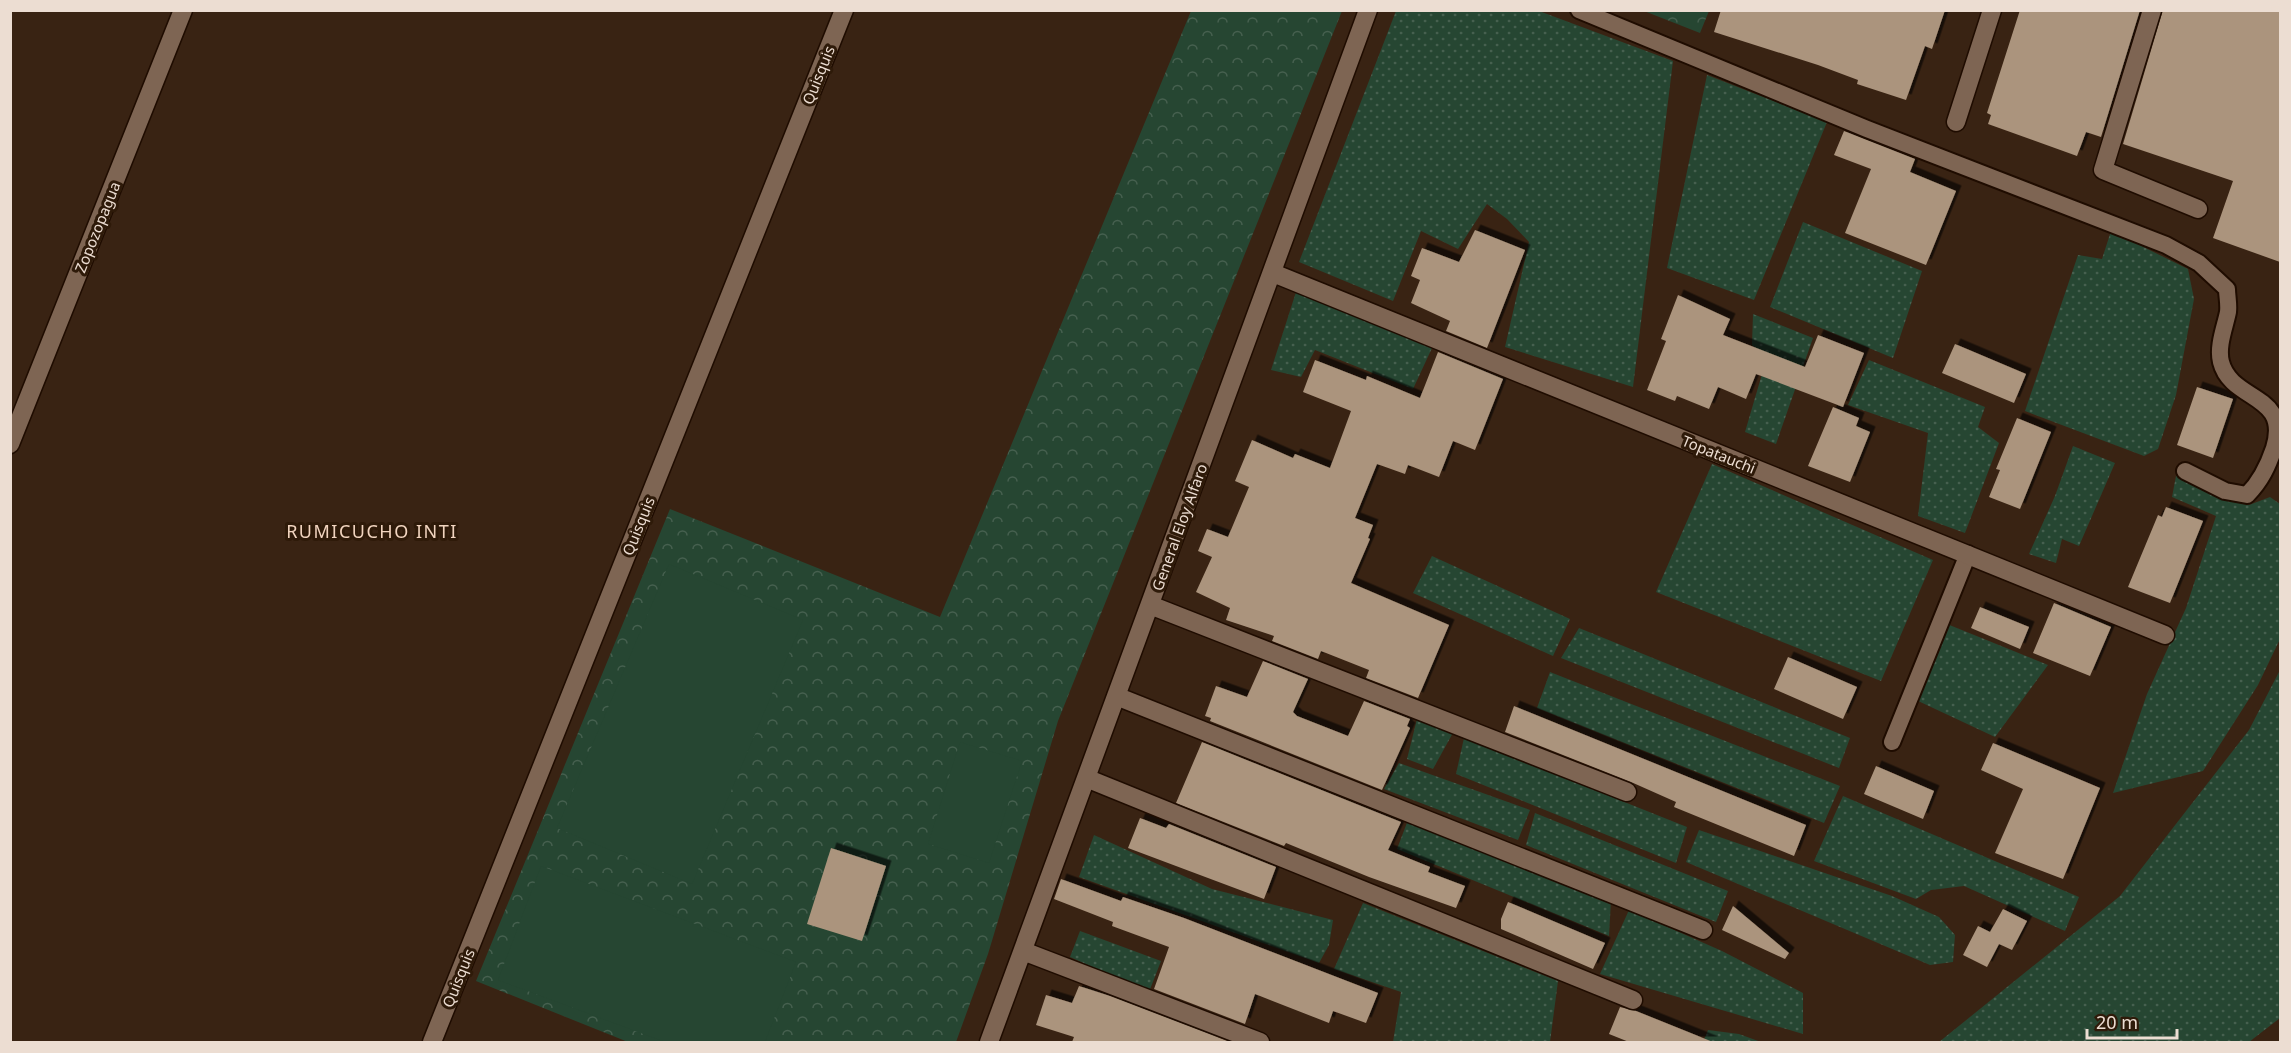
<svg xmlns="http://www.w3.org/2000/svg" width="2291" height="1053" font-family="'Noto Sans',sans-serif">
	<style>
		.grass { fill: url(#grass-dots) }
		.park { fill: url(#park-crowns) }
		.pitch { fill: #264632 }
		.building { fill: #ab947d; filter: url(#shadow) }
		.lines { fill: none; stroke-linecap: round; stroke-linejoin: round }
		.lane-casing { stroke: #1f0c00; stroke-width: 20 }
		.street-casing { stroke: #1f0c00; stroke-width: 21 }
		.lane { stroke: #7e6553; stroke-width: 16 }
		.street { stroke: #7e6553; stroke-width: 18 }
		.labels { text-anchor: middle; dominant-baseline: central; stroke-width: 6; stroke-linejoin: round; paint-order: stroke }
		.street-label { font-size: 15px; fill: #ecddd2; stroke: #2e1a09 }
		.quarter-label { font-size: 18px; letter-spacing: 1.5px; fill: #f1d4bf; stroke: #2e1a09 }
	</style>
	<defs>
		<pattern id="grass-dots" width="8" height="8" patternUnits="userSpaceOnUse" patternTransform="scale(1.5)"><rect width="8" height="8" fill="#264632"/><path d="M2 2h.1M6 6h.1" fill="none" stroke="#46604f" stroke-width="1.8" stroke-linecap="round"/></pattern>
		<pattern id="park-crowns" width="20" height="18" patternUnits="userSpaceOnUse" patternTransform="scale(1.5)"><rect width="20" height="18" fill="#264632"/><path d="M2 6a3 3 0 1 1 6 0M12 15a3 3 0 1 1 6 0" fill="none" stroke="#46604f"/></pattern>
		<filter id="shadow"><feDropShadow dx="5.5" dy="-5.5" stdDeviation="0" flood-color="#0009"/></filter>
	</defs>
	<rect width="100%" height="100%" fill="#392313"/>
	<path class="grass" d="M1396,11H1539L1673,61L1633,387L1505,347L1529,242L1507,219L1487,204L1458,249L1421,231L1393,301L1299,262Z
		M1707,75L1827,122L1754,300L1667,268Z
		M1803,222L1922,271L1893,358L1770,307Z
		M2111,231L2188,269L2194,299L2176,395L2158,449L2144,456L2025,411L2078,255L2102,259Z
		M1296,292L1432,348L1413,389L1315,350L1301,377L1271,370Z
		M1753,314L1813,338L1776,444L1745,432L1767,357L1752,345Z
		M1869,360L1985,407L1978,427L1999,443L1965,533L1918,516L1928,433L1848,405Z
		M2073,446L2115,463L2079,546L2062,539L2056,563L2029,554L2055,496Z
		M1712,464L1933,560L1881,681L1656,592Z
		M2176,476L2249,505L2270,497L2280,504V639L2258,685L2203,771L2113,793L2147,694L2186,608L2216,516L2172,497Z
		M1432,556L1570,619L1553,656L1413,593Z
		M1947,624L2048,665L1995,737L1916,700Z
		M1579,628L1850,738L1839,768L1561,658Z
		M2280,670V1018L2249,1042H1939L2120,896L2249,730Z
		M1550,672L1840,786L1824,823L1537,708Z
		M1417,719L1454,731L1433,769L1407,759Z
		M1464,738L1687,827L1676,863L1456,774Z
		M1399,763L1530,810L1518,840L1384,789Z
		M1843,796L2079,897L2065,931L1964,886L1931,890L1916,899L1814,861Z
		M1535,813L1728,891L1716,922L1526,845Z
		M1408,820L1611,900L1609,936L1397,849Z
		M1699,830L1892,896L1939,917L1955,935L1953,962L1930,965L1686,862Z
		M1094,835L1212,889L1333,920L1329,945L1319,963L1079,877Z
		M1363,903L1558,981L1550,1042H1393L1401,992L1334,969Z
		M1629,910L1722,951L1803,993V1034L1600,974Z
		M1080,931L1161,961L1149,992L1070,957Z
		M1708,1030L1739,1034L1761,1042H1703Z"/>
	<path class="park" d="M1191,11H1342L1058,721L988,954L956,1042H628L476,981L670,509L940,617Z
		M1644,11H1709L1700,33Z"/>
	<path class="pitch" d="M669,564L803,620L692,884L557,828Z
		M960,742L1022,761L989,863L928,844Z
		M541,866L796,962L765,1042H665L498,980Z"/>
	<path class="building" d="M1721,10H1945L1932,49L1925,46L1906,100L1857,84L1858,80L1818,65L1714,32Z
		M2020,10H2140L2101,137L2086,132L2077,156L1988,124L1991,115L1987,113Z
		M2163,10H2280V262L2213,238L2233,181L2123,144Z
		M1844,131L1915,159L1910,172L1956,191L1926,265L1845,233L1871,169L1834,155Z
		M1475,230L1525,250L1487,348L1446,331L1450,321L1411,303L1420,280L1411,276L1422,248L1459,262Z
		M1678,295L1730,319L1723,335L1805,367L1818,335L1864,353L1843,407L1756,374L1746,399L1718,387L1709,409L1677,396L1675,401L1647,390L1666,341L1661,339Z
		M1955,344L2026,374L2014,403L1942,373Z
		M1438,352L1503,379L1475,450L1453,441L1439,477L1408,465L1405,474L1377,464L1355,518L1373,525L1368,538L1370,539L1351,583L1449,625L1418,698L1366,678L1369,670L1321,651L1318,659L1272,641L1274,636L1226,620L1230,608L1196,592L1212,557L1198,551L1207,529L1228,537L1249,487L1235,481L1252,440L1293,458L1295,454L1330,468L1351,411L1303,392L1315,360L1366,380L1367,376L1420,398Z
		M2197,387L2233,399L2213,458L2177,445Z
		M1833,407L1859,418L1856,426L1870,432L1850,482L1808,466Z
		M2017,418L2051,432L2020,509L1989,497L2000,470L1996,469Z
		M2166,507L2203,521L2170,603L2128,587L2158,515L2162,517Z
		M2054,603L2111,627L2090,676L2033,653Z
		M1980,607L2029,627L2020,649L1971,628Z
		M1788,657L1857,687L1843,719L1774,689Z
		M1263,661L1308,679L1293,712L1297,716L1348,736L1364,701L1410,719L1407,726L1410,728L1382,790L1210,721L1211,718L1205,716L1216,686L1247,697Z
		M1514,706L1806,825L1794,856L1674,807L1676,802L1631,782L1505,732Z
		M1202,742L1401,822L1388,850L1430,867L1428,872L1465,886L1456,908L1369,877L1286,843L1284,846L1176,803Z
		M1993,743L2100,788L2063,879L1995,853L2023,789L1981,770Z
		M1876,766L1934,791L1923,819L1864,794Z
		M1140,818L1166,828L1169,824L1276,867L1264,899L1128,848Z
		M831,848L886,866L862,941L807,924Z
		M1061,879L1121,901L1123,897L1184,918L1378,993L1366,1023L1333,1011L1329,1023L1255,994L1245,1024L1154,989L1169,947L1112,926L1113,922L1054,899Z
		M1508,902L1605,943L1593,969L1501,929V919Z
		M1733,906L1789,953L1785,959L1722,930Z
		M2003,909L2027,921L2012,950L1999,944L1987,967L1963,955L1978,926L1990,932Z
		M1079,986L1110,996L1230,1042H1072L1074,1037L1036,1025L1046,995L1072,1003Z
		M1620,1007L1636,1011L1713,1042H1629L1609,1034Z"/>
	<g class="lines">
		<g class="lane-casing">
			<path id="lane" d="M1579,10L1867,129L2166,245L2199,263L2227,289C2227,296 2229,304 2228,312C2225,327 2217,346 2221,362C2231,402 2291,393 2274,448C2268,466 2261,481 2247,495L2225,491L2185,471
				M1892,742L1968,554"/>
		</g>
		<g class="street-casing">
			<path id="street" d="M2152,10L2103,170L2198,209
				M1956,122L1992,10
				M1273,273L2165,635
				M10,444L183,10
				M1150,605L1627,792
				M1116,696L1703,930
				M1086,778L1633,1000
				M1023,951L1260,1042
				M432,1042L844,10
				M989,1042L1368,10"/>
		</g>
		<use href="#lane" class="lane"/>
		<use href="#street" class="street"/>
	</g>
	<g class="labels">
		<g class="street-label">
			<text transform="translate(818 75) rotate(-68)">Quisquis</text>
			<text transform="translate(97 227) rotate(-68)">Zopozopagua</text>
			<text transform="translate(1719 454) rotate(22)">Topatauchi</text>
			<text transform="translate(638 526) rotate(-68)">Quisquis</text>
			<text transform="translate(1179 527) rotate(-70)">General Eloy Alfaro</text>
			<text transform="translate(458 978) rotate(-68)">Quisquis</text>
		</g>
		<g class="quarter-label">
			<text x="372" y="531">RUMICUCHO INTI</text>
		</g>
	</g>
	<rect width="2291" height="1053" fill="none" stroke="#ecddd2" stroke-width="24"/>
	<path d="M2087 1029v9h90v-9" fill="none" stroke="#ecddd2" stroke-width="3"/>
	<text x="2096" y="1029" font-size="18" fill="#ecddd2" stroke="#2e1a09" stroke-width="4.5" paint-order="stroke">20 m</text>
</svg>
